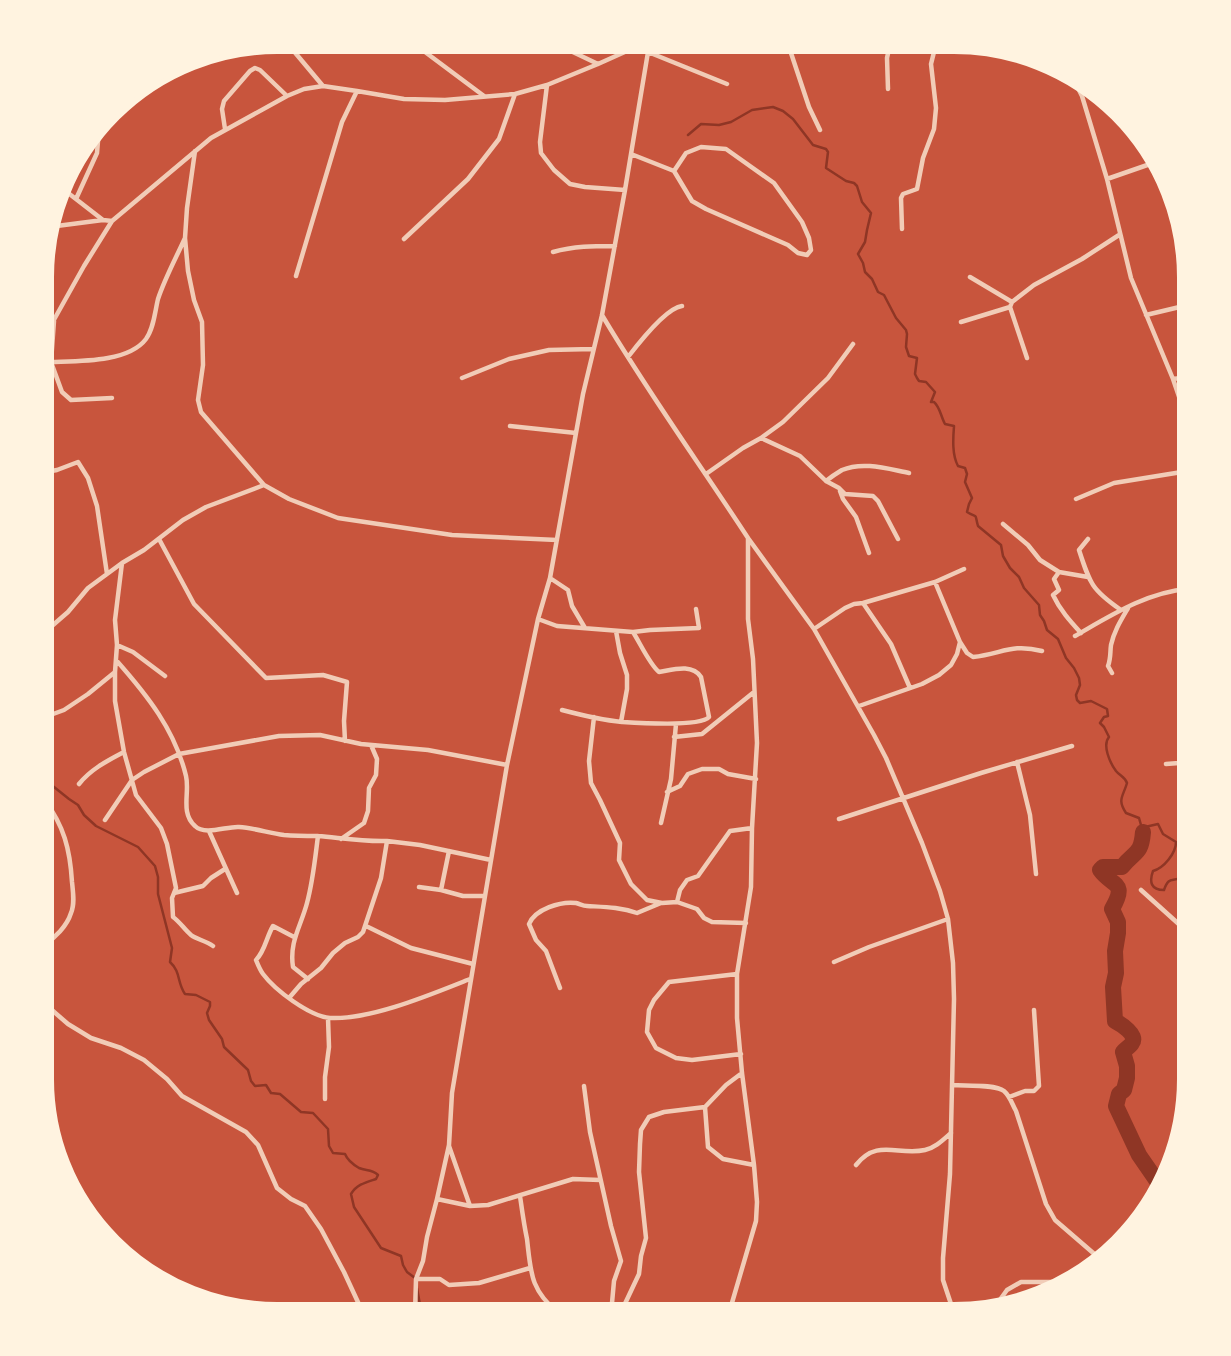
<svg xmlns="http://www.w3.org/2000/svg" width="1231" height="1356" font-family="'Exo 2',sans-serif">
	<style>
		.lines { fill: none; stroke-linecap: round; stroke-linejoin: round }
		.stream { stroke: #8f3625; stroke-width: 2.5 }
		.river { stroke: #8f3625; stroke-width: 16 }
		.minor { stroke: #f1ccb7; stroke-width: 4.5 }
		.rim { fill: none; stroke: #fff3e0; stroke-width: 6 }
	</style>
	<rect width="100%" height="100%" fill="#c8553d"/>
	<g class="lines">
		<path class="stream" d="M688,135L701,124L719,125L731,122L752,110L773,107L783,111L793,119L813,145L826,149L828,152L826,168L846,181L854,183L857,186L862,202L871,213L867,230L865,242L858,254L863,263L865,272L872,279L878,292L884,295L896,318L906,330L907,334L906,347L909,356L917,358L915,374L917,378L919,381L926,382L935,392L931,402H934C940,407 941,417 945,424L954,426C953,439 952,455 958,466L965,468L967,474L965,482L972,498L969,504L967,512C979,519 974,512 978,526L1001,545L1003,556L1010,568L1019,577L1024,588L1039,605L1040,615L1044,621L1047,630L1058,639L1066,658L1074,668L1079,678L1080,685L1076,695L1077,700L1080,703L1091,701L1107,709L1108,716L1104,717L1100,723L1104,727L1109,737C1102,745 1110,763 1116,771C1120,776 1125,777 1127,783C1123,797 1117,799 1126,813L1139,818L1143,832
			M44,779L69,799L78,805L84,815L96,826L138,847L155,866L158,877V894L172,948L170,962C181,972 177,983 185,994L196,995L210,1002V1006L207,1013L209,1020L222,1039L224,1047L248,1070L251,1081L255,1086L266,1085L271,1093L280,1094L301,1112L313,1113L328,1129L329,1146L333,1153L345,1154C347,1159 354,1165 359,1168C366,1171 372,1169 378,1175L376,1179C367,1182 357,1184 351,1194L354,1207L381,1248L401,1256L403,1265L407,1272L415,1278
			M1143,832L1145,827L1158,824L1163,834L1176,842C1176,853 1164,868 1153,871C1149,882 1151,890 1164,890C1169,875 1173,883 1181,877C1184,876 1186,873 1188,871
			M417,1288L420,1305L425,1313"/>
		<path class="river" d="M1143,832C1141,856 1135,850 1122,867H1103L1100,870C1112,887 1128,881 1112,909L1118,922V933L1115,951L1116,973L1113,987L1115,1021C1121,1024 1138,1035 1132,1043C1131,1046 1125,1049 1123,1052L1127,1066V1078L1124,1090L1119,1094L1116,1106L1139,1155L1159,1184V1189"/>
		<path class="minor" d="M287,43L323,86
			M413,43L484,96
			M554,43L598,64
			M788,44L809,107L820,130
			M842,49L843,44
			M648,52L727,84
			M1073,78L1082,96L1107,179L1131,278L1173,379L1188,423
			M547,85L540,142L541,153L554,170L570,184L585,187L625,190
			M888,89L887,58L890,44
			M225,129L222,109L224,101L250,71L255,68L260,70L287,96
			M195,151L187,208L185,238L188,271L194,300L202,322L203,365L198,400L201,412L264,485L289,499L338,518L452,535L557,540
			M631,154L674,171L692,201L706,209L788,245L798,253L807,255L811,250L809,238L802,222L774,183L726,149L701,147L686,153L674,171
			M1107,179L1156,162
			M63,189L103,220
			M76,199L97,153L99,129
			M49,227L103,220L112,221
			M902,229L901,198L903,194L917,189L923,158L934,129L936,108L931,64L936,44
			M404,239L468,179L499,139L515,94
			M553,252C574,246 593,246 615,246
			M296,276L342,122L357,91
			M970,277L1012,302L1010,307L1027,358
			M1012,302L1034,285L1082,259L1119,235
			M602,315C647,391 699,463 748,538
			M1146,315L1188,305
			M54,321L51,362L62,392L71,400L112,398
			M961,322L1010,307
			M46,334L84,266L112,221L211,138L287,96L304,89L323,86L357,91L404,99L445,100L515,94L547,85L598,64L627,51L636,44
			M628,357C638,344 666,308 682,306
			M51,362C77,361 128,363 146,339C154,328 155,311 158,299C165,278 176,258 185,238
			M462,378L509,359L549,350L593,349
			M1173,379L1188,377
			M510,426L576,433
			M761,438L783,422L828,378L853,344
			M46,472L57,470L78,462L88,478L97,506L107,574
			M706,474L743,448L761,438L800,456L826,481L839,488L845,494L873,496L878,501L898,539
			M826,481C831,477 837,473 842,470C863,461 888,469 909,473
			M840,491L843,499L856,517L869,553
			M1076,499L1114,483L1188,471
			M1003,524L1028,545L1040,560L1059,572L1088,577
			M159,539L194,604L266,678L323,675L347,682L344,721L345,741
			M1088,539L1079,550C1090,584 1092,590 1121,610
			M1059,572L1054,579L1059,590L1053,595C1060,610 1070,621 1081,633
			M550,578L568,590L572,606L585,628
			M863,603L891,644L910,688
			M538,619L557,626L633,632C640,643 650,665 659,672C672,670 692,663 701,677L709,717C700,727 638,723 622,722C602,720 581,715 562,710
			M814,629L845,608L854,604L863,603L935,582L964,569
			M616,631L620,653L627,675V689L621,722
			M45,632L68,612L88,588L122,563
			M633,632L650,630L699,628L696,609
			M1075,636C1110,616 1147,592 1188,589
			M960,642L967,653L973,657C1002,654 1011,643 1042,651
			M117,645L133,652L165,676
			M116,660C147,695 175,730 186,776C190,792 180,813 195,826C205,836 227,826 239,827C254,828 269,833 284,835C296,836 307,836 318,836C341,838 364,842 387,841L381,878L363,932L358,937L345,943L333,953L321,968L301,984L289,998
			M115,672V701L124,752L136,795L161,828L167,844L176,888L172,898L173,917C180,922 184,929 191,935C196,939 206,941 213,946
			M1112,673L1108,666C1111,658 1110,652 1111,645C1114,631 1121,620 1128,608
			M859,706L922,684L939,675L951,665L957,654L960,642L935,582
			M45,717L64,710L88,694L115,672L117,645L115,620L122,563L144,550L183,520L206,507L264,485
			M594,717L589,761L591,783L600,800L620,843L619,860L631,884L647,900L662,903L677,902L697,909L704,918L712,922L746,923
			M674,737L702,734L754,692
			M1017,762L1030,815L1036,874
			M1166,764L1179,763L1188,754
			M79,784C91,769 107,761 124,752
			M667,792L680,786L688,774L702,769H719L728,774L756,779
			M839,819L981,773L1072,746
			M105,820L132,780L144,772L179,754L279,736L320,735L361,744L428,750L507,765
			M661,823L671,779L676,724
			M209,831L237,893
			M341,839L364,823L368,811L369,788L376,775L377,759L371,745
			M387,841L420,845L491,860
			M419,887L441,890L463,896H485
			M441,890L449,851
			M1141,890L1182,927L1188,928
			M174,893L203,886L211,878L225,869
			M677,902L680,890L687,880L698,876L730,831L752,828
			M366,926L411,948L473,964
			M294,937L273,926C266,938 265,951 256,960C258,965 260,970 263,974C275,990 309,1016 330,1018C371,1020 432,994 470,979
			M44,945C55,938 67,926 71,913C75,904 73,892 72,882C70,849 64,826 44,799
			M834,962L869,947L948,919
			M737,974L669,982L654,1000L649,1010L647,1032L656,1048L676,1058L692,1060L741,1054
			M308,979L293,967C289,942 301,926 307,903C313,881 315,859 318,836
			M560,988L546,951L536,940L529,924C535,909 561,901 576,903C580,904 583,906 587,906C604,907 620,907 637,913L661,903
			M43,998L53,1011L68,1024L91,1038L121,1048L144,1060L167,1079L182,1096L246,1132L258,1145L277,1188L291,1199L305,1206L321,1229L344,1272L363,1313
			M953,1085C965,1086 995,1084 1004,1091C1010,1096 1012,1104 1016,1111L1046,1204L1055,1220L1099,1258
			M584,1086L590,1132L611,1226L621,1261L614,1281L612,1303L608,1312
			M1009,1097L1025,1091H1034L1039,1086L1034,1010
			M325,1099V1077L329,1047L328,1018
			M705,1107L708,1147L723,1159L754,1165
			M449,1146L470,1206
			M856,1165C877,1138 898,1156 925,1150C935,1148 943,1140 951,1133
			M520,1196C522,1210 524,1225 527,1239C531,1273 530,1289 558,1313
			M437,1199L470,1206L488,1205L573,1179L600,1180
			M416,1279H440L449,1285L479,1283L530,1268
			M994,1308L1007,1290L1021,1282H1067
			M415,1313L416,1279L423,1261L427,1237L437,1199L449,1145L452,1093L507,765L538,619L550,578L583,394L602,315L625,190L648,52L651,44
			M607,1313L622,1310L639,1274L641,1256L646,1238L639,1172L640,1144L641,1130L649,1117L664,1112L705,1107L726,1085L742,1073
			M729,1313L756,1221L757,1202L754,1165L742,1073L737,1018V974L751,887L752,828L757,743L753,659L748,619V538L814,629L874,735L886,758L922,843L940,891L948,919L953,963L954,999L950,1174L943,1258V1280L954,1313"/>
	</g>
	<path d="M0 0H1231V1356H0ZM277 51H954A226 226 0 0 1 1180 277V1079A226 226 0 0 1 954 1305H277A226 226 0 0 1 51 1079V277A226 226 0 0 1 277 51Z" fill="#fff3e0" fill-rule="evenodd"/>
	<path class="rim" d="M277 51H954A226 226 0 0 1 1180 277V1079A226 226 0 0 1 954 1305H277A226 226 0 0 1 51 1079V277A226 226 0 0 1 277 51Z"/>
</svg>
